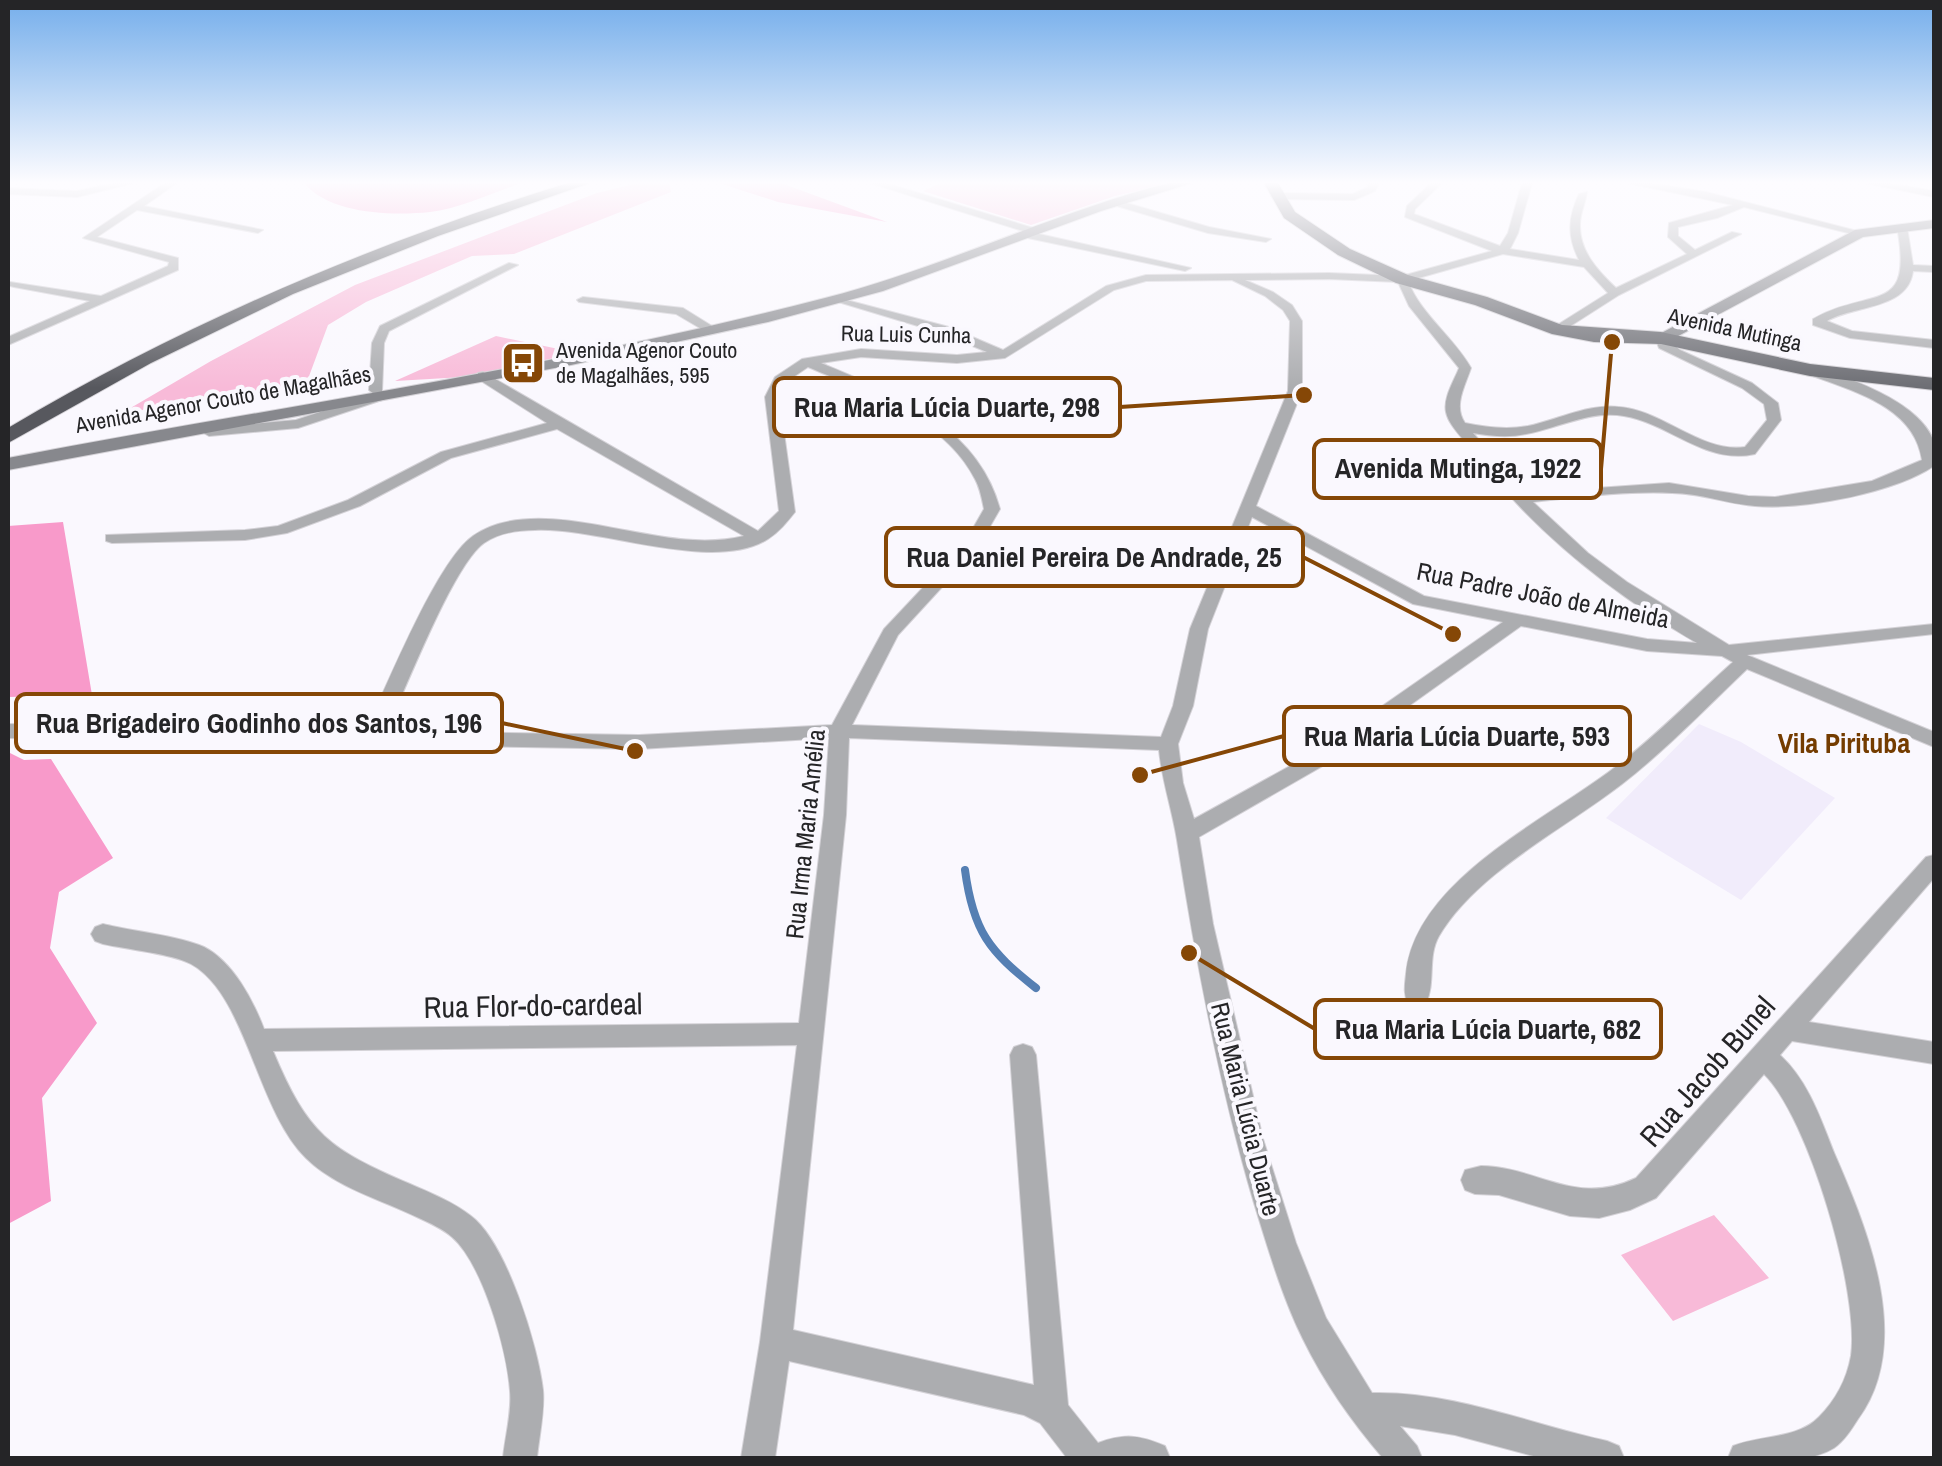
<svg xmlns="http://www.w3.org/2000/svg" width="1942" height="1466" font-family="'Archivo Narrow',sans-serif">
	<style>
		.built { fill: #f1ecfb }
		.green { fill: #f8bad8 }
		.forest { fill: #f89aca }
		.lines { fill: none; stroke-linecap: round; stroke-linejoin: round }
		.stream { stroke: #557fb3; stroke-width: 8 }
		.street-casing { stroke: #d4d2d7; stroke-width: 2 }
		.secondary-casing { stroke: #d4d2d7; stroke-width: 2 }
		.primary-casing { stroke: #d4d2d7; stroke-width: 2 }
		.highway-casing { stroke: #d4d2d7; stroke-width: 2 }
		.street { fill: #acadb0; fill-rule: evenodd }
		.secondary { fill: #87888d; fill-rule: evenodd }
		.primary { fill: #6d6e74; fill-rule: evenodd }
		.highway { fill: #57585e; fill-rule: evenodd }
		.labels { text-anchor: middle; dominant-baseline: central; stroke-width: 8; stroke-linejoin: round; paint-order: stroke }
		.far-street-label { font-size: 22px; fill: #252527; stroke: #faf8fe }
		.far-poi-label { font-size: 22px; fill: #252527; stroke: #faf8fe; text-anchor: start }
		.street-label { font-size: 25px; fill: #252527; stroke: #faf8fe }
		.neighbourhood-label { font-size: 28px; font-weight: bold; fill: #743c00; stroke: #faf8fe }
		.near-street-label { font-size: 30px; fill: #252527; stroke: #faf8fe }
		.leader { fill: none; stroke: #854706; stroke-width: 4 }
		.callout-dot { fill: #854706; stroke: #faf8fe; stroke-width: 4 }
		.callout { fill: #faf8fe; stroke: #854706; stroke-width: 4 }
		.callout-label { font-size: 28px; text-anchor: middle; font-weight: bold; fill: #252527 }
	</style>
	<rect width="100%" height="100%" fill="#faf8fe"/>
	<path class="built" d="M1699,724L1741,742L1835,798L1741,900L1606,818Z"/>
	<path class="green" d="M638,183H669L671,192L514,254L472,256L366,302L328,325L305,387L122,413L211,361L355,285L597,193Z
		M941,183H1172L1115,196L1031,225L923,191Z
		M496,336L578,353L464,377L395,381Z
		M1714,1215L1769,1278L1673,1321L1621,1255Z"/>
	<path class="forest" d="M304,183H522C493,192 460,209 430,212C391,216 330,214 304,183Z
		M719,183H781L887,222L778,202Z
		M63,522L92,695L8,697V526Z
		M8,752L24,760L51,759L113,858L59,892L50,948L97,1023L42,1098L51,1201L8,1224Z"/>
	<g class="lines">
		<path class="stream" d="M965,870C973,931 989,951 1036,988"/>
		<g class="street-casing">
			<path id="street" d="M114,183H134L77,197L8,194V188L77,191Z
				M165,183H177L144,206L263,230L258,233L137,210L97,237L178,258V270L8,345V337L90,301L14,287L10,286V282L101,296L168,266L169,262L83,238Z
				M870,183H886L1040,230L1039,234L1191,268L1185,271L1023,237L1026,232Z
				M1369,183H1379L1375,191L1354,200L1276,199L1271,196L1276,193L1353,194L1368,187Z
				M1431,183H1442L1415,209L1414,214L1500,246L1508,233L1522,183H1532L1518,233L1510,249L1579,260C1567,236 1568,218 1579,194L1587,192C1586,202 1580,213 1580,224C1579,251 1598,271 1616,288L1687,254L1668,237L1669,223L1733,205L1627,183H1651L1706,192L1865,233L1860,236L1744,207L1717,218L1678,227V236L1695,250L1732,232L1741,234L1619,295L1558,334L1552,330L1554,327L1608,293L1584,267L1503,254L1408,281C1421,315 1453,336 1471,368C1465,386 1453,406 1465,423C1486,427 1506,430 1528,426C1561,419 1592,401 1627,408C1667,415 1704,453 1745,447L1767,420L1764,404L1742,388L1659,348L1655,338L1661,334L1680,350L1752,383L1778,403L1781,420L1755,454C1705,465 1671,424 1624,416C1590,410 1559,428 1526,434C1508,438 1491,436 1473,433L1524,493L1669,483L1748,496L1775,497L1872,481L1922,460C1914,405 1851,391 1805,373L1803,370L1810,366C1847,377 1920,401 1934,442C1936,449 1934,459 1934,466C1894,493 1804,510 1755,506C1727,504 1700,493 1672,493C1625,491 1579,497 1533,502L1588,553L1627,582L1729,645L1934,624V634L1747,655L1934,732V747L1747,669C1706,708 1667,749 1622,784C1564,829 1477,872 1439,936C1427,957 1436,983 1426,1003L1417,1007L1408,1003C1403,994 1405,984 1406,974C1415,879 1551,818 1618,765C1659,733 1695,696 1733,662L1722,656L1647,651L1521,626L1333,760L1199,837L1213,924L1263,1139L1296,1243L1326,1318L1372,1393C1453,1391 1529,1424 1607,1441L1619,1446L1624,1458H1541L1455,1435L1400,1426L1417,1446L1422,1458H1383C1352,1422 1324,1382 1303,1339C1282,1297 1268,1248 1254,1203C1219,1085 1196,962 1177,840C1172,809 1162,781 1159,750L849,738L846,815L793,1330L1034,1385L1010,1055L1014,1047L1023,1044L1032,1047L1036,1055L1068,1405L1098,1443C1124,1433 1140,1435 1165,1446L1170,1458H1067L1040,1423L1024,1415L789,1361L775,1458H741L760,1342L797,1045L273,1051C308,1135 329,1149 410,1184C431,1193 453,1202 471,1216C506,1242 538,1346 543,1390C545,1411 539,1437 537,1458H503C505,1437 512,1412 510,1391C507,1350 483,1264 452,1237C443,1229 430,1223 419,1218C382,1200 335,1187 306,1158C256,1109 247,995 191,964C173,954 125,949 103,944L95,941L91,934L95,927L103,924C131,931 180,936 204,947C233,962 253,1000 264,1029L799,1023L824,815L829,738L639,749L8,738V724L366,730C387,686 437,561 473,536C509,510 567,519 608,527C653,535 699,547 744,536L557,429L451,458L360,506L287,533L245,540L112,543L106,541V535L245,530L278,526L348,500L441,452L547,423L478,379V373L483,372L758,531L779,511L765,397L775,377L802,359L861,349L957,355L987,352L941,333L835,301V297L949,327L1003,350L1106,286L1146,275L1329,273L1402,276L1492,251L1405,217L1407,206ZM1329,279L1398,282L1409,306L1459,368C1454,381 1443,398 1446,412C1448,423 1459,434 1466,443C1527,526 1609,592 1697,643L1647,639L1424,596L1256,506L1302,391V321L1292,305L1273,292L1245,280ZM1232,280L1265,296L1283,310L1290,321L1288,391L1190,629L1173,706L1161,737L852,725L898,635L977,549L1000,509C977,425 895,394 821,363L861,357L957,363L1005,358L1114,290L1146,281ZM808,367C866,392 945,419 975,479C980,488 982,499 984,509L964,544L884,629L832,725L639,735L386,731C405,691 453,565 484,543C498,533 519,530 535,530C600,527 713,574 768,539C779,532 787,522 795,512L779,397L786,382ZM1252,517L1413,604L1503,622L1319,750L1194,819L1183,783L1178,744L1193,706L1208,629Z
				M1865,183H1888L1934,191V197Z
				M1113,199L1209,227L1271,239L1266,242L1208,233L1110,204Z
				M1902,224L1907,227L1913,265L1934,266V272L1913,271C1908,310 1854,305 1827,321L1852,331L1934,340V348L1850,338L1813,325V319C1871,286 1914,317 1897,227Z
				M509,263L518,265L389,331L384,343L382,391H391V397L298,428L209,436L202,432L209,428L296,420L374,394L369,390L372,343L380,326Z
				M583,297L683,308L720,331L710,334L676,314L579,302L577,300Z
				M1934,855V878L1809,1022L1934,1042V1064L1792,1041L1780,1055C1809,1082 1821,1120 1835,1155C1868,1231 1914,1343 1858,1419C1851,1430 1844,1441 1834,1448C1805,1466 1761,1458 1728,1458L1733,1446C1760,1435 1798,1439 1819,1417C1835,1401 1847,1379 1851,1356C1860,1293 1809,1118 1764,1074L1656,1198L1630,1210L1599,1218L1570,1216L1499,1195L1475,1194L1465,1190L1461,1180L1465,1170L1481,1166C1539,1167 1575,1207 1636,1178L1926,857Z"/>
		</g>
		<g class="secondary-casing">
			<path id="secondary" d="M1169,183H1192L1101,211L883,291L768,322L571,365L8,470V458C280,406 557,368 825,298C942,268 1052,213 1169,183Z
				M1934,220V228L1863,237L1667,342L1652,338L1855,230Z"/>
		</g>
		<g class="primary-casing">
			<path id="primary" d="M1264,183H1278L1295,212L1350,249L1408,275L1487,297L1562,325L1661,332L1810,364L1934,378V390L1810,376L1661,344L1594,342L1552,334L1475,305L1396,283L1338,255L1284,218Z"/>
		</g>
		<g class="highway-casing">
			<path id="highway" d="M568,183H590L438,236L293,294L151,363L8,443V428C185,323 371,244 568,183Z"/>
		</g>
		<use href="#street" class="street"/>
		<use href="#secondary" class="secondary"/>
		<use href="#primary" class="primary"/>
		<use href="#highway" class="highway"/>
	</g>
	<linearGradient id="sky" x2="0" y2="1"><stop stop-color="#75aeeb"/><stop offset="0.47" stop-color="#fdfcff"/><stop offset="1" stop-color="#fdfcff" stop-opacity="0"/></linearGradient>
	<rect width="1942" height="388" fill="url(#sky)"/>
	<defs>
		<g id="bus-square" transform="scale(2.25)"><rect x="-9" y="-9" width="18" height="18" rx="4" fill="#854706" stroke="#faf8fe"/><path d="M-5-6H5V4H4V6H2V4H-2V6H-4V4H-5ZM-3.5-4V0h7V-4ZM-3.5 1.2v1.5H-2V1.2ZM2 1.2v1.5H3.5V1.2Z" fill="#fff"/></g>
	</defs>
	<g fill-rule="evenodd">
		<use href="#bus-square" x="523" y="363"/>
	</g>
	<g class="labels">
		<g class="far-street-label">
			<text transform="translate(1735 329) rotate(12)">Avenida Mutinga</text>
			<text transform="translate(906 334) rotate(1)">Rua Luis Cunha</text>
			<text transform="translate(223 399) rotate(-10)">Avenida Agenor Couto de Magalhães</text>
		</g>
		<g class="far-poi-label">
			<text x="556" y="350">Avenida Agenor Couto<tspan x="556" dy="25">de Magalhães, 595</tspan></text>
		</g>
		<g class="street-label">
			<text transform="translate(1543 595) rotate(11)">Rua Padre João de Almeida</text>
			<text transform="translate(805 834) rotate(-84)">Rua Irma Maria Amélia</text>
			<text transform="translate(1246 1109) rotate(76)">Rua Maria Lúcia Duarte</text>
		</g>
		<g class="neighbourhood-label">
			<text x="1844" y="743">Vila Pirituba</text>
		</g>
		<g class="near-street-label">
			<text transform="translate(533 1005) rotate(-1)">Rua Flor-do-cardeal</text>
			<text transform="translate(1707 1071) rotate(-49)">Rua Jacob Bunel</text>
		</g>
	</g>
	<path class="leader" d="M1304 395L1120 407M1612 342L1601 469M1453 634L1303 557M635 751L502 723M1140 775L1284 736M1189 953L1315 1029"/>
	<g class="callout-dot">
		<circle cx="1304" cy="395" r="10"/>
		<circle cx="1612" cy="342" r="10"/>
		<circle cx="1453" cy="634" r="10"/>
		<circle cx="635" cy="751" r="10"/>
		<circle cx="1140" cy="775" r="10"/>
		<circle cx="1189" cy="953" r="10"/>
	</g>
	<g class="callout">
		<rect x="774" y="378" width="346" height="58" rx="10"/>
		<rect x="1314" y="440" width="287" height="58" rx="10"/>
		<rect x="886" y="528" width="417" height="58" rx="10"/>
		<rect x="16" y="694" width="486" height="58" rx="10"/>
		<rect x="1284" y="707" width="346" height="58" rx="10"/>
		<rect x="1315" y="1000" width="346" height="58" rx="10"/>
	</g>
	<g class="callout-label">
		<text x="947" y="417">Rua Maria Lúcia Duarte, 298</text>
		<text x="1458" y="478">Avenida Mutinga, 1922</text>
		<text x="1094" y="567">Rua Daniel Pereira De Andrade, 25</text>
		<text x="259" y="733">Rua Brigadeiro Godinho dos Santos, 196</text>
		<text x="1457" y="746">Rua Maria Lúcia Duarte, 593</text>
		<text x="1488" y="1039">Rua Maria Lúcia Duarte, 682</text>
	</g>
	<rect width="1942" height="1466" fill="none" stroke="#252527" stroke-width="20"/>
</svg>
